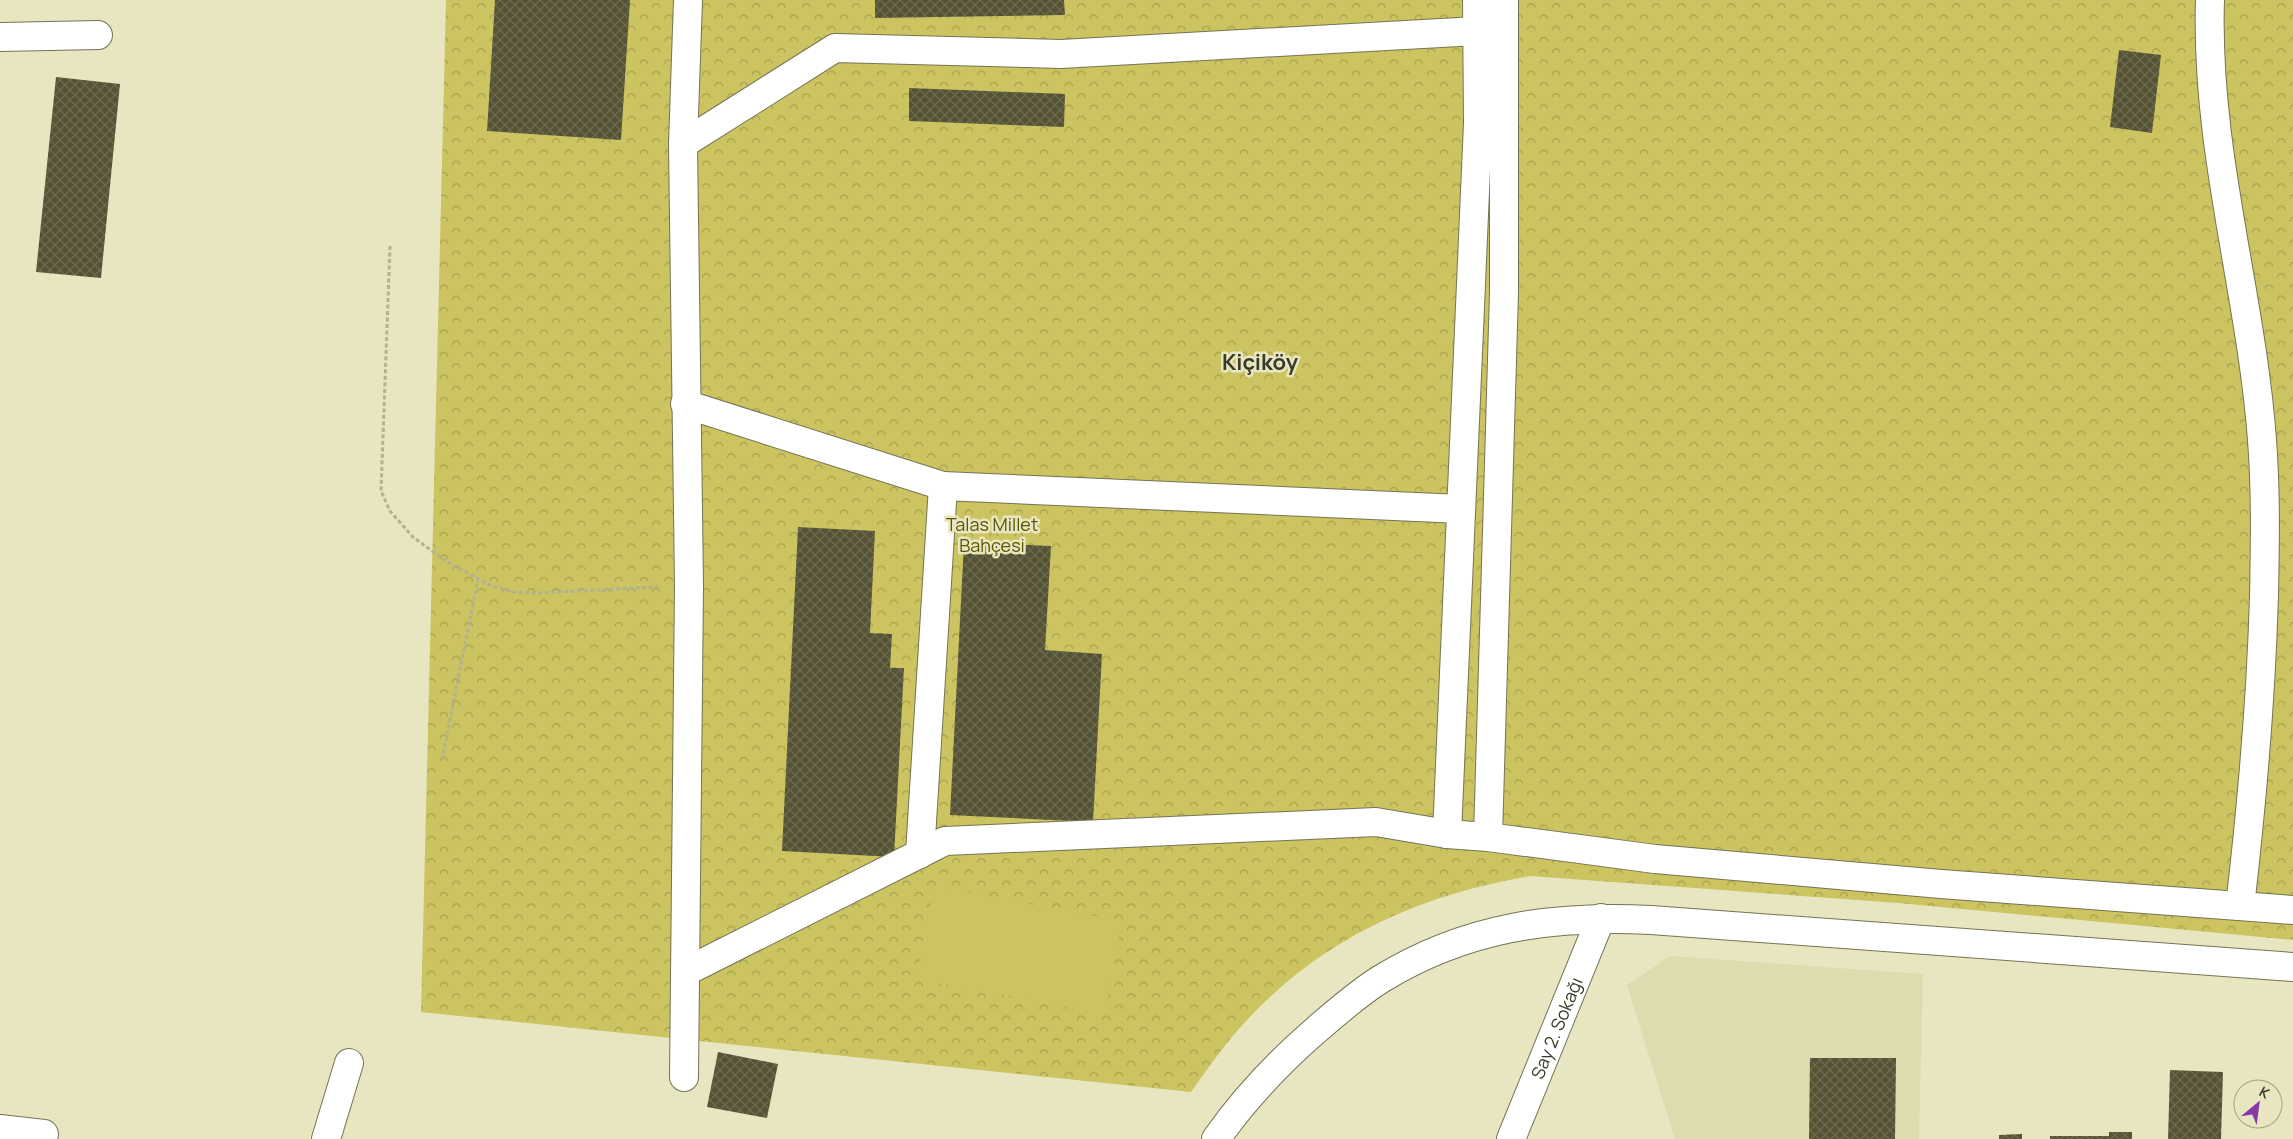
<svg xmlns="http://www.w3.org/2000/svg" width="2293" height="1139" font-family="Manrope,sans-serif">
	<style>
		.built { fill: #dedbaf }
		.forest { fill: url(#forest-crowns) }
		.garden { fill: #ccc461 }
		.building { fill: url(#building-cross-hatch) }
		.lines { fill: none; stroke-linecap: round; stroke-linejoin: round }
		.minor-casing { stroke: #767353; stroke-width: 30 }
		.path { stroke: #b2b192; stroke-width: 3; stroke-dasharray: 4 2.5; stroke-linecap: butt }
		.minor { stroke: #fff; stroke-width: 28 }
		.labels { text-anchor: middle; dominant-baseline: central; stroke-width: 5; stroke-linejoin: round; paint-order: stroke }
		.park-label { font-size: 18px; fill: #5d5704; stroke: #e8e6c1 }
		.street-label { font-size: 18px; fill: #3a3a2b; stroke: #e8e6c1 }
		.district-label { font-size: 22px; font-weight: bold; fill: #3a3a2b; stroke: #e8e6c1 }
	</style>
	<defs>
		<pattern id="forest-crowns" width="20" height="18" patternUnits="userSpaceOnUse" patternTransform="scale(1.25)"><rect width="20" height="18" fill="#ccc461"/><path d="M2 6a3 3 0 1 1 6 0M12 15a3 3 0 1 1 6 0" fill="none" stroke="#a7a050"/></pattern>
		<pattern id="building-cross-hatch" width="8" height="8" patternUnits="userSpaceOnUse" patternTransform="scale(1.25)"><rect width="8" height="8" fill="#565334"/><path d="M0 0l8 8M0 8l8-8" fill="none" stroke="#6c6a50"/></pattern>
	</defs>
	<rect width="100%" height="100%" fill="#e8e6c1"/>
	<path class="built" d="M1670,956L1923,974L1919,1139H1675L1627,985Z"/>
	<path class="forest" d="M446,0H2293V940L1898,903L1530,876C1420,895 1324,937 1247,1020C1226,1042 1209,1067 1191,1092L421,1012Z"/>
	<path class="garden" d="M934,886L1122,921L1105,1014L917,979Z"/>
	<path class="building" d="M495,0H630L621,140L487,131Z
		M875,0H1064L1065,15L875,18Z
		M2119,50L2161,55L2152,133L2110,127Z
		M56,77L120,84L101,278L36,272Z
		M909,88L1065,94L1064,127L909,121Z
		M798,527L875,531L870,633L892,634L890,668H904L894,857L782,851Z
		M964,542L1051,546L1045,650L1102,654L1093,822L950,815Z
		M718,1052L778,1064L767,1118L707,1107Z
		M1810,1058H1896L1895,1139H1809Z
		M2170,1070L2223,1072L2221,1139H2168Z
		M2109,1132H2132V1139H2050V1136H2109Z
		M2022,1134V1139H1999V1135Z"/>
	<g class="lines">
		<g class="minor-casing">
			<g id="minor">
				<path d="M2210,0C2205,150 2251,292 2262,440C2266,492 2265,544 2264,596C2261,700 2252,803 2240,906"/>
				<path d="M0,37L98,35"/>
				<path d="M683,144L835,48L1061,54L1477,31"/>
				<path d="M685,404L943,486"/>
				<path d="M1447,834L1478,123L1477,0"/>
				<path d="M1488,837L1504,292V0"/>
				<path d="M920,854L943,486L1461,509"/>
				<path d="M685,972L945,841L1376,822L1447,834L1488,837L1655,859L1941,884L2293,910"/>
				<path d="M684,1077L689,585L683,144L688,0"/>
				<path d="M0,1129L44,1134"/>
				<path d="M326,1139L349,1063"/>
				<path d="M1216,1139C1244,1099 1278,1063 1316,1030C1337,1012 1357,994 1381,979C1466,927 1553,915 1651,920L2293,967"/>
				<path id="s1" d="M1511,1139L1601,918"/>
			</g>
		</g>
		<path class="path" d="M390,246L381,491L390,511L413,537L447,562L492,586L514,592L537,593L658,587
			M442,760L478,579"/>
		<use href="#minor" class="minor"/>
	</g>
	<g class="labels">
		<g class="park-label">
			<text x="992" y="524">Talas Millet<tspan x="992" dy="21">Bahçesi</tspan></text>
		</g>
		<g class="street-label">
			<text stroke="none"><textPath href="#s1" startOffset="120">Say 2. Sokağı</textPath></text>
		</g>
		<g class="district-label">
			<text x="1260" y="362">Kiçiköy</text>
		</g>
	</g>
	<g transform="translate(2258 1104) rotate(29)"><circle r="24" fill="#e8e6c1" stroke="#a2a185"/>
	<path d="M0-4L9 19L0 12L-9 19Z" fill="#8839a8"/>
	<text y="-8" font-size="14" font-weight="bold" text-anchor="middle" fill="#3a3a2b">K</text>
	</g>
</svg>
